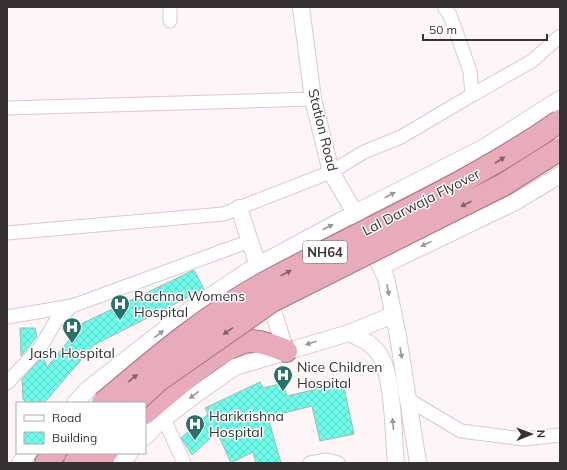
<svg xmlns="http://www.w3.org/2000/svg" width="567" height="470" font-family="Mulish,sans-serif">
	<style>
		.building { fill: url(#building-cross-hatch); stroke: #a5b7b4 }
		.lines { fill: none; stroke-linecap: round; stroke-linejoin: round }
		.minor-casing { stroke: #dbc9cc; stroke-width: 15 }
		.tertiary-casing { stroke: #dbc9cc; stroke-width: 18 }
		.trunk-casing { stroke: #a7737f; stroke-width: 24 }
		.minor { stroke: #fff; stroke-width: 13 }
		.tertiary { stroke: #fff; stroke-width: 16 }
		.trunk { stroke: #e8abba; stroke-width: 22 }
		.trunk-bridge-casing { stroke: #a7737f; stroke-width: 24; stroke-linecap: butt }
		.trunk-bridge { stroke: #e8abba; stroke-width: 22 }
		.oneway { fill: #7e6269 }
		.oneway2 { fill: #9c9899 }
		.labels { text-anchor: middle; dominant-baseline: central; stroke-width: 3; stroke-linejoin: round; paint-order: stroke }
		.shield { fill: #fff; stroke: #746f70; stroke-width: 1 }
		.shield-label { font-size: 13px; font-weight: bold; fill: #383133 }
		.street-label { font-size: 14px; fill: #383133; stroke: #fff }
		.poi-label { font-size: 14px; fill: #383133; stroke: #fff; text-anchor: start }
	</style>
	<defs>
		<pattern id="building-cross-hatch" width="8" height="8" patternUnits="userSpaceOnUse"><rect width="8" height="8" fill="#6efdea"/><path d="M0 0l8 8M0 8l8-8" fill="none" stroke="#60d9c9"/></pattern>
	</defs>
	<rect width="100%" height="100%" fill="#fdf5f6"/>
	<path class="building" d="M194,270L204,289L94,345L44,403H27L23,399L22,379L43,356L47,367L83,323Z
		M20,328H35L37,337L21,356Z
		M260,382L263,388L284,383L287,396L343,383L354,434L320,441L312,406L268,417L281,463H256L253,452L231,463L217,432L192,455L181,438L208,414L205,408Z"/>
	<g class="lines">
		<g class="minor-casing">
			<path id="minor" d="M170,7V21
				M444,7L450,15L470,71L472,95L532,61L560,36
				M7,108L313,99
				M7,233L223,214L331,172L364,152L401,137L472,95
				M7,317L72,306
				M7,383L40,348L57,319L72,306L250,241
				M409,400L461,431L524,439L560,435
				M164,419L184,463
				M310,463L327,460L338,463"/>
		</g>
		<g class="tertiary-casing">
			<path id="tertiary" d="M301,7L313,99L331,172L355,213L386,278L398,336L418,463
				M239,208L286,351
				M382,266L515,202L560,175
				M349,333C360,338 372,343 379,354C394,376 393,435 396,463
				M75,403L88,389L188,311L251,269L355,213L483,148L560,99
				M145,437L158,423L195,395L235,367L349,333L393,315
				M20,463L28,453
				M121,463L130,453"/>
		</g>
		<g class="trunk-casing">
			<path id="trunk" d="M145,413C165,396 226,341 251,341C263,342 275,346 286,351
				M46,463L55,453
				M75,463L84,453
				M97,463L106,453"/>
		</g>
		<use href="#minor" class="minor"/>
		<use href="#tertiary" class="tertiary"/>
		<use href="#trunk" class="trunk"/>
		<g class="trunk-bridge-casing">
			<path id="trunk-bridge" d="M103,403C154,360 205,316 263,284C362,230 467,186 560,121
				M134,403L159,380L272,301L503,185L560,149"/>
		</g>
		<use href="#trunk-bridge" class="trunk-bridge"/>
	</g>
	<defs><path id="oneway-solid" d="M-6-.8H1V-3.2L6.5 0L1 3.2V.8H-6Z"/></defs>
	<g class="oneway">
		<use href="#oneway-solid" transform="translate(500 160) rotate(-33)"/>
		<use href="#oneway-solid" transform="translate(466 204) rotate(153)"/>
		<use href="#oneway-solid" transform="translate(286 273) rotate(-27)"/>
		<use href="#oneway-solid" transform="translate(228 331) rotate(146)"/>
		<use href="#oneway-solid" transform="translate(133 378) rotate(-40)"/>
	</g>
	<g class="oneway2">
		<use href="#oneway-solid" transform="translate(390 195) rotate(-27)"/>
		<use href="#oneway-solid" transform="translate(328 227) rotate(-28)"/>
		<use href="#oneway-solid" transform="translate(426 244) rotate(154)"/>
		<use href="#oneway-solid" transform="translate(388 290) rotate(79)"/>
		<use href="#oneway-solid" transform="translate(159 334) rotate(-38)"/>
		<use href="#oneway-solid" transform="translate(311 343) rotate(163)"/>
		<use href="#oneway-solid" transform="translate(401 353) rotate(80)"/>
		<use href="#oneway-solid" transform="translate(194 395) rotate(143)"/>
		<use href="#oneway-solid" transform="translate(393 424) rotate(-95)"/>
	</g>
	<defs>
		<g id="hospital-pin" transform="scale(1)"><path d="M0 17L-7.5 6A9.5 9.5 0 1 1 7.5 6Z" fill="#2a7269" stroke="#fff"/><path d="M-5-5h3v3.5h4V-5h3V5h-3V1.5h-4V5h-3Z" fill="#fff"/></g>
	</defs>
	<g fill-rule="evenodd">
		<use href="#hospital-pin" x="120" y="304"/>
		<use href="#hospital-pin" x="72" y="327"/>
		<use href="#hospital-pin" x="283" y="375"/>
		<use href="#hospital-pin" x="195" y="424"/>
	</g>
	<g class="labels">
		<rect class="shield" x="303" y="241" width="44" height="22" rx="3"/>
		<g class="shield-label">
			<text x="325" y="252">NH64</text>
		</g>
		<g class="street-label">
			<text transform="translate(323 130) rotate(76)">Station Road</text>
			<text transform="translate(421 202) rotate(-27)">Lal Darwaja Flyover</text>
		</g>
		<g class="poi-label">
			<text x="134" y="296">Rachna Womens<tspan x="134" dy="16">Hospital</tspan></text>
			<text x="72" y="353" text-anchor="middle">Jash Hospital</text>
			<text x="297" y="367">Nice Children<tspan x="297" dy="16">Hospital</tspan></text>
			<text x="209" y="416">Harikrishna<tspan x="209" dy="16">Hospital</tspan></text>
		</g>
	</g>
	<rect width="567" height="470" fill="none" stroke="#383133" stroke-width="16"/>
	<rect x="16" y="402" width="130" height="52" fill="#ffffff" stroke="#afadad"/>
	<rect x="24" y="415" width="20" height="6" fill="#ffffff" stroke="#afadad"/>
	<text x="52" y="422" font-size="12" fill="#383133">Road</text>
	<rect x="24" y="432" width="20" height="12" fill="url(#building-cross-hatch)" stroke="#afadad"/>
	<text x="52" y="442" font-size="12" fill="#383133">Building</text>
	<g transform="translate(531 434) rotate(89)" stroke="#ffffff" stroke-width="3" paint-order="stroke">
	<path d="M0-3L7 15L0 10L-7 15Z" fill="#383133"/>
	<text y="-6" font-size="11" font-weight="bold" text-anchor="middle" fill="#383133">N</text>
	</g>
	<path d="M423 34v6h124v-6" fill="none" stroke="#383133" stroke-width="2"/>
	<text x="429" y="34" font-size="12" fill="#383133" stroke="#ffffff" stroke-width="3" paint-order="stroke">50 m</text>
</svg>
